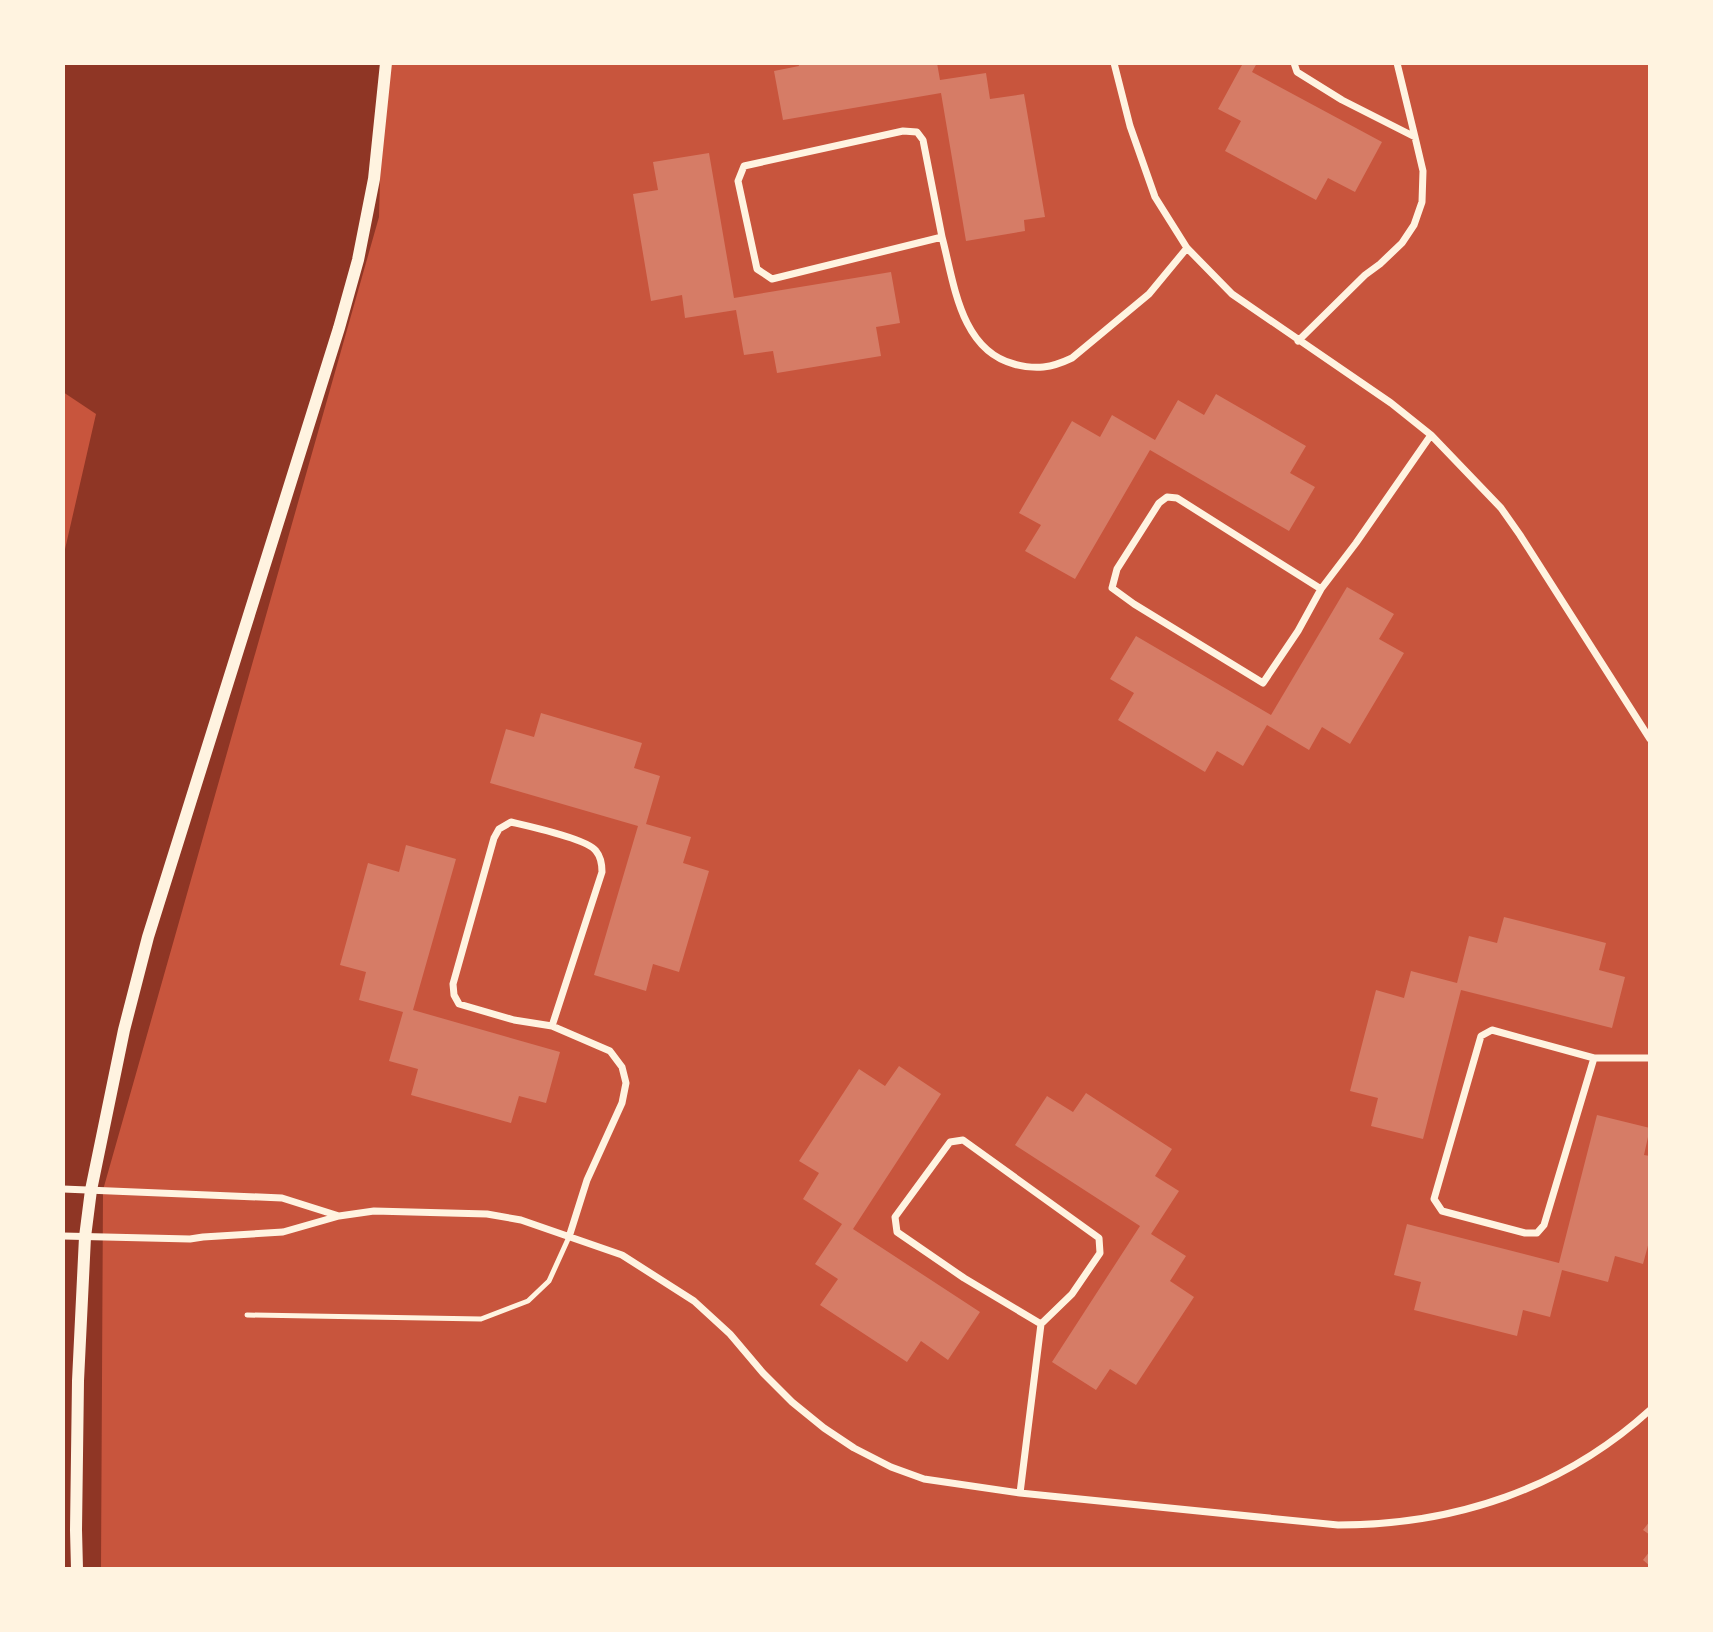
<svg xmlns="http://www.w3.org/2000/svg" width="1713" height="1632" font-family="'Roboto Condensed',sans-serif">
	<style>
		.water { fill: #8f3625 }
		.building { fill: #d67c66 }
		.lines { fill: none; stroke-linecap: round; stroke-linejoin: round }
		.service { stroke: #fff3e0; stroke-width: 5 }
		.minor { stroke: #fff3e0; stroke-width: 7 }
		.tertiary { stroke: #fff3e0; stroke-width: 12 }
	</style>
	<rect width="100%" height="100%" fill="#c8553d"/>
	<path class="water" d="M63,63H383L379,217L103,1190L101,1569H63V558L96,414L63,392Z"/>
	<path class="building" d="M798,63H937L940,80L986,73L990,99L1024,94L1045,217L1024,220L1025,231L966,241L941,93L783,120L774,71L799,66Z
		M1237,63H1257L1252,72L1382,142L1355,192L1328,178L1316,200L1225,151L1241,121L1218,109L1242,65Z
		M709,153L734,298L891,272L900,323L876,327L881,356L777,373L773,351L744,355L736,310L685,318L682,295L651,301L633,194L658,190L653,162Z
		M1216,394L1306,446L1290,473L1315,487L1289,531L1150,450L1075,579L1025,551L1041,525L1019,513L1072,421L1100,437L1112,415L1155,440L1178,400L1204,415Z
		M1347,587L1394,614L1379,639L1404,653L1350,744L1322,727L1309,750L1267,725L1243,766L1217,751L1205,772L1118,720L1134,693L1110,679L1136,636L1271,715Z
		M541,713L642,743L634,768L660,776L646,824L691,837L683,863L709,871L679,972L653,964L646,991L594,975L638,826L490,783L506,729L534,737Z
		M406,845L456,859L413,1010L560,1052L546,1103L519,1096L511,1123L411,1095L418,1069L389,1061L403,1012L359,1000L366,972L340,965L368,863L399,872Z
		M1504,917L1606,943L1599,970L1625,977L1612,1028L1461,990L1423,1139L1371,1126L1378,1098L1350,1091L1376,990L1404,998L1411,971L1457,983L1469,936L1497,943Z
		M899,1066L941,1094L853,1229L980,1312L948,1360L921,1341L907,1362L820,1305L838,1279L815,1264L842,1224L803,1199L819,1173L799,1161L859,1069L885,1086Z
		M1086,1093L1172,1149L1155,1176L1179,1191L1151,1234L1186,1256L1170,1281L1194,1297L1136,1385L1110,1369L1096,1390L1052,1362L1140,1226L1015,1145L1047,1096L1073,1112Z
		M1597,1115L1650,1128L1644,1155L1650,1156V1238L1643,1264L1615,1256L1608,1282L1562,1270L1550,1317L1523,1310L1517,1336L1414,1310L1421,1282L1394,1275L1407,1224L1559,1263Z
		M1650,1521V1535L1643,1530Z
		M1650,1551V1566L1643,1560Z"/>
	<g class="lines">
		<path class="service" d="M247,1315L481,1319L528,1301L549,1281L569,1237"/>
		<path class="minor" d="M1114,63L1130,126L1155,197L1187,248L1232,294L1391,403L1431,435L1501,508L1520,535L1650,739
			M1294,63L1297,72L1342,100L1415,137L1397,63
			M903,131L917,132L923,140L942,237L772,279L757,269L738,181L744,166Z
			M942,237C954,282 960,350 1014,364C1036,370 1051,368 1072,358L1149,294L1187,248
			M1298,341L1365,275L1380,264L1402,243L1414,225L1422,202L1423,171L1415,137
			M1167,497L1177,498L1321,589L1298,631L1263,683L1134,604L1112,588L1117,569L1159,503Z
			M1321,589L1356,543L1431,435
			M511,822C528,826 588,839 596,851C601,857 602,865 602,872L552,1026L514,1020L459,1004L454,995L453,984L494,838L499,829Z
			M552,1026L610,1051L622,1067L626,1083L622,1103L587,1180L569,1237
			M1492,1030L1594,1058L1544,1225L1537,1233H1525L1442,1211L1434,1199L1481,1036Z
			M1594,1058H1650
			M963,1140L1099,1238L1100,1253L1072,1294L1041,1324L964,1278L897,1232L895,1217L950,1142Z
			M63,1189L282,1198L339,1216
			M63,1236L190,1239L203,1237L283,1232L339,1216L374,1211L487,1214L521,1220L622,1255L694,1301L730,1334L763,1373L792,1402L824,1428L854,1448L891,1467L924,1479L1020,1493L1338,1525C1455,1525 1563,1489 1650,1410
			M1020,1493L1041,1324"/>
		<path class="tertiary" d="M77,1569L76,1530L78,1381L85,1237L91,1190L124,1030L148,937L339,328L358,260L374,179L386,63"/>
	</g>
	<rect width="1713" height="1632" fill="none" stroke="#fff3e0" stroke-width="130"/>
</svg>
